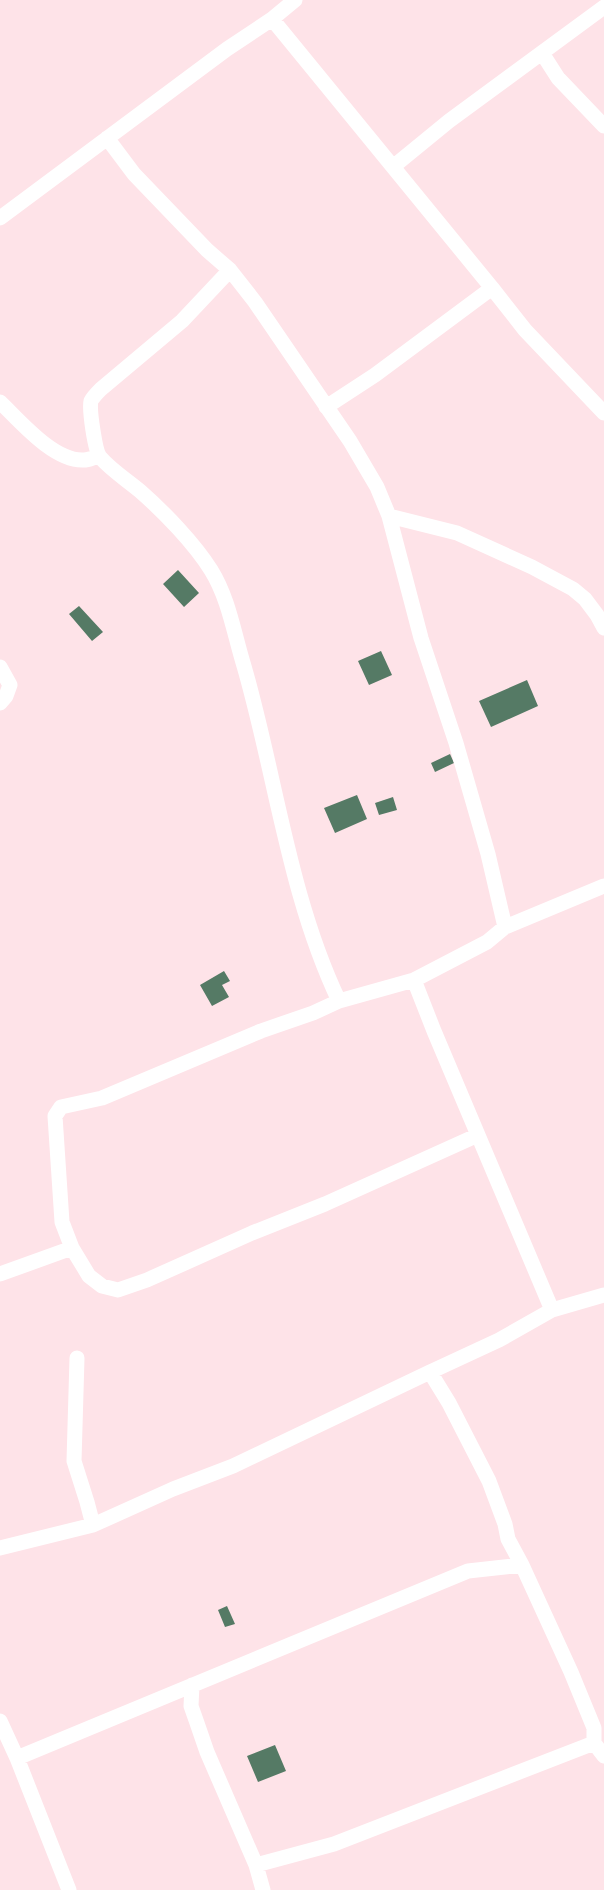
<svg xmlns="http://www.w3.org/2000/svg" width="604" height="1890" font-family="'Archivo Narrow',sans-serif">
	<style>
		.building { fill: #557a65 }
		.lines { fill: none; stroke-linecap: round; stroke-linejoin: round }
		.minor { stroke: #fff; stroke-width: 15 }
	</style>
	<rect width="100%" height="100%" fill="#fee3e8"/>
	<path class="building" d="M178,570L199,593L184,607L163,584Z
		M79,606L103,632L92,641L69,614Z
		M381,651L392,675L369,685L358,661Z
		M527,680L538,706L491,727L479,701Z
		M450,754L454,763L435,772L431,763Z
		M357,795L367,819L335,833L324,808Z
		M393,797L397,810L379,815L375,803Z
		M224,971L230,981L222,985L229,997L212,1006L200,985Z
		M227,1606L235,1624L225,1627L218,1610Z
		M275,1745L286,1771L258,1782L247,1756Z"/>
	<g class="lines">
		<path class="minor" d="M272,19L492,288
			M542,53L558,78L604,126
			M107,138L134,174L207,250L230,270L255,302L350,441L377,487L389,516L421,638L456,743L488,854L505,927
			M394,166L449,121L604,7
			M0,218L227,49L272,19L295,0
			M230,270L182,321L101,389C98,392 93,397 91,401C89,409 95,451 100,457C111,470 127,480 140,491C164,512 194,543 211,570C229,599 234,634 244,666C276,777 289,896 339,1001L313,1013L261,1031L102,1098L61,1107L55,1116L62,1222L72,1248L89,1276L102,1286L118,1290L147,1280L252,1233L325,1204L478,1135
			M0,402C20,421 54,462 84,460C89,460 94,457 99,456
			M326,407L375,375L492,288L525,330L604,413
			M389,516L457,533L532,567L573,589L585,599L597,615L604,628
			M0,667L10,685L6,696L0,703
			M414,980L487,942L505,927L604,886
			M0,1274L72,1248
			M552,1310L604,1295
			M77,1358L74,1461L87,1502L93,1525
			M0,1548L93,1525L173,1489L233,1466L430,1372
			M192,1685L191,1706L197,1723L207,1752L256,1865L263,1890
			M0,1721L17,1758L69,1890
			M594,1743L604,1756
			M17,1758L468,1571L522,1565L508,1539L505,1524L489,1481L449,1403L430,1372L499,1340L552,1310L434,1031L414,980L339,1001
			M256,1865L334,1844L594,1743V1728L571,1672L522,1565"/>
	</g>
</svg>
